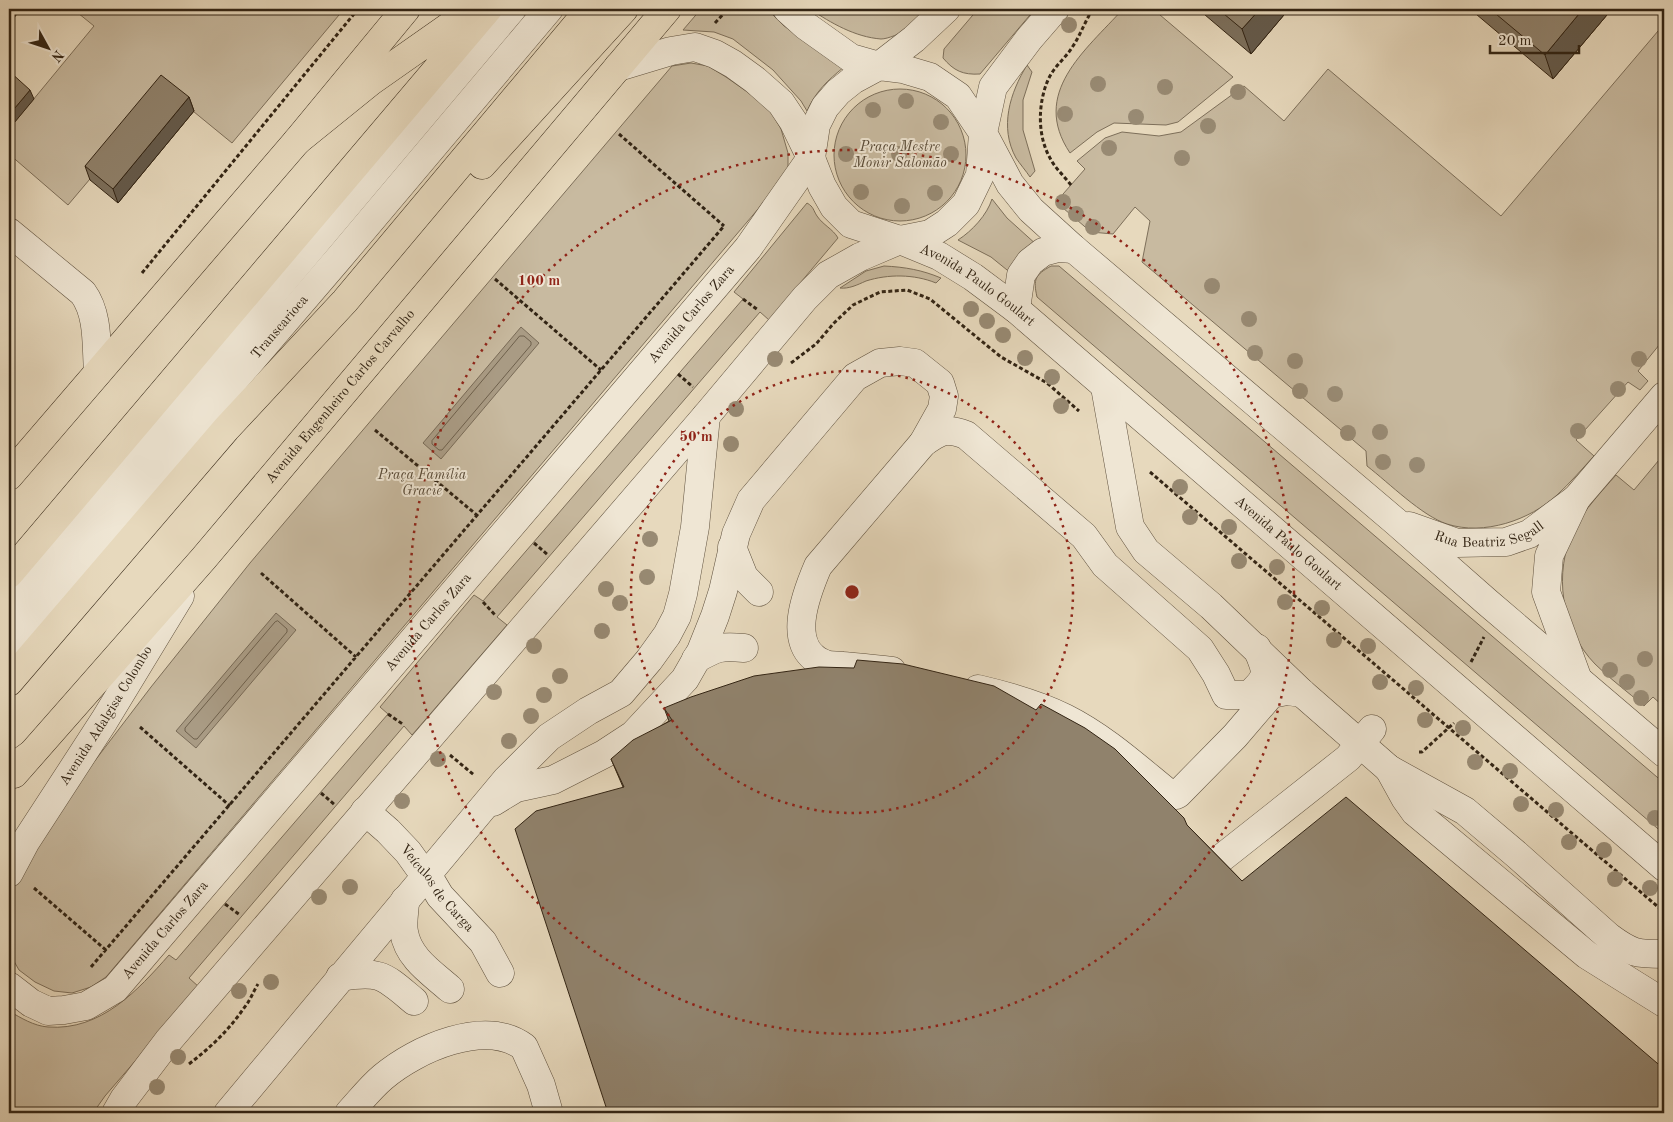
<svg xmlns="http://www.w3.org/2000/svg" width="1673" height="1122" font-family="'Old Standard TT',serif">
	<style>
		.green { fill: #c8baa0; stroke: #7d6f5a }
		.water { fill: #a99b84; stroke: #796b57 }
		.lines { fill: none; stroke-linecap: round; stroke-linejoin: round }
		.shore { stroke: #6e604c; stroke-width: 1 }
		.minor-casing { stroke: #5f513e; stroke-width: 29 }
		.major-casing { stroke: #322414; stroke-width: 29 }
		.highway-casing { stroke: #322414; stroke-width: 29 }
		.path { stroke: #322414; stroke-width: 3; stroke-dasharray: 4 2.5; stroke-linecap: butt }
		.minor { stroke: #efe6d4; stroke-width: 28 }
		.major { stroke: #e7d9bd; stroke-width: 28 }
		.highway { stroke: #e7d9bd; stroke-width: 28 }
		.tree { fill: #988a73 }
		.wall { fill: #7c705d; stroke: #322414 }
		.shaded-wall { fill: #655b4c; stroke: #322414 }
		.building { fill: #90826c; stroke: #322414 }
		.ring { fill: none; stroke: #8f2418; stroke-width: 2.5; stroke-dasharray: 2.5 5 }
		.labels { text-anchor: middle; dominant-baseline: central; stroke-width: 4; stroke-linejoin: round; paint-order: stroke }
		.park-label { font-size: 14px; font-style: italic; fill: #584a37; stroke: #efe6d4 }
		.street-label { font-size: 14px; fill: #322414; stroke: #efe6d4 }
		.centre { fill: #8f2418; stroke: #efe6d4; stroke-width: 2.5 }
		.ring-label { font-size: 15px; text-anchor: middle; font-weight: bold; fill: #8f2418; stroke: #efe6d4; stroke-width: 4; stroke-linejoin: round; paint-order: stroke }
	</style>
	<rect width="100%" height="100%" fill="#e7d9bd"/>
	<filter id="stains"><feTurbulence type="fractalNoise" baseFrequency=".004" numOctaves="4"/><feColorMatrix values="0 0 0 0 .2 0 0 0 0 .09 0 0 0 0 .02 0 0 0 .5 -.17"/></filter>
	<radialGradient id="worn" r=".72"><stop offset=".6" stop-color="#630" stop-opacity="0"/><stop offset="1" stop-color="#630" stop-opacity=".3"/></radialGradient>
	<path class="green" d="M73,9H344L232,143L166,89L68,205L9,154V129L94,26Z
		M701,9H767L784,26L844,67C827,81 816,91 807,111L801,101L773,70L733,39L714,32L683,30Z
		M810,9H930C923,15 916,26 907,30C901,33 888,39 881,39C855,37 831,23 810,9Z
		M978,9H1035L980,74C963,75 954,71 943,58L944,49Z
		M1123,9H1153L1233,77L1178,122L1166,125L1114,123L1097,132L1070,153C1030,93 1085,51 1123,9Z
		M1664,24V339L1638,371L1648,381L1640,390L1628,382L1576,440L1594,456C1582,469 1570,483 1557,495C1530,520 1484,536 1447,524C1422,516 1389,483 1367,466L1366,451L1142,262L1150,221L1135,207L1113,234L1091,232L1056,202L1085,169L1077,161L1105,138L1122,132L1159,136L1181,132L1244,86L1284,121L1328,69L1501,216Z
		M691,63L708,66L726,77L746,91L770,110L781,129L788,153V167L781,182L106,977L91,987L72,993L54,991L35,982L19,970L11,956L9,947V909L15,883L52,817L151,687L250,563L672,66Z
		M1027,65L1032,72L1023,100V130L1035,171L1030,177C1026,171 1020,164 1016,158C999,127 1010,93 1027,65Z
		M834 155a66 66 0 1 1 132 0a66 66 0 1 1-132 0Z
		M992,199L1007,218L1038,246L1012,274L991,257L958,240C972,231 987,215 992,199Z
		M807,203C814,207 813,210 817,216C823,225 833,229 838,238L769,320L760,312L497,617L507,625L412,735L404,726L189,978L199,987L105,1096L93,1113H17L9,1101V1011C21,1018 34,1026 48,1027C101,1031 138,990 169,955L176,960L388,714L380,707L474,595L483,601L743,299L734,292Z
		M884,266C905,267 922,270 941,278L936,283C914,274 888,274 866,281C857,285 849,289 840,288L866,271Z
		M1051,266H1059L1664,783V834L1037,297C1033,279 1035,275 1051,266Z
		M1664,454V707L1653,697L1644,706C1628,692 1610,679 1595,664C1561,629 1553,573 1574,529C1585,509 1601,492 1616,475L1634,490Z"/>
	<path class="water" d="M521,327L539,343L441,459L423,443Z
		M276,613L296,630L196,748L176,731Z"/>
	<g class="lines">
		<path class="shore" d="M520,336H524L531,342V345L442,450H439L432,444V441Z
			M278,621L287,629V632L197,739H194L185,731V728L275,622Z"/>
		<g class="minor-casing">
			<g id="minor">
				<path d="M787,9L806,26L851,58L879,66L914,39L946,9"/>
				<path d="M1055,9L1029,39L993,87L983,133L1010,184L1031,210L1074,249L1395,521L1487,602L1664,753"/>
				<path id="s1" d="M618,67L671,51L695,47L715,54L733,64L755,80L781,103L793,121L811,158L822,186L834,207L851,224L900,240L939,256L973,277L1016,309L1664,867"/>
				<path d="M9,232L83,293C99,315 96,346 98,372"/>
				<path d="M1016,309L1021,275L1030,262L1043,252L1058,248L1074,249"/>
				<path d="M1105,387L1130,527L1146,551L1211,606L1302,693L1389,769L1465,811L1517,855L1609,937C1632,954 1637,954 1664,954"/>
				<path d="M1576,499L1664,396"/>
				<path id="s2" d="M1409,526L1457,543L1506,542L1529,534L1576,499L1549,556L1546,592L1577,677"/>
				<path d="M732,547L744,577L759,592"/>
				<path d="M9,607L512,9"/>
				<path id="s3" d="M9,643L339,258L549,9"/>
				<path d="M696,659C717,647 720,646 744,648"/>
				<path d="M892,671C875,669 858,667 842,666C836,665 828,666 823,663C785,647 806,594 818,566L923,443C940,431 946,427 966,435L1084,536L1105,565L1200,649L1216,674L1226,695H1249C1270,675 1267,673 1257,648"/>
				<path d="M978,689C1008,696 1037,704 1065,718C1103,737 1135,766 1167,792L1176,795L1178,794L1235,736L1271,694L1287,691L1302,693"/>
				<path d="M1389,769L1405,798L1415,812L1587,955L1664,1003"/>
				<path d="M493,802L516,788L553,780L604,754L633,735L685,679L701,651L715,616L723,591L736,534L751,500L855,377L880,363L900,361L915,363L940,383L944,396L942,409L923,443"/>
				<path id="s4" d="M365,811L388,831L408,852L418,866L427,874L440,896L483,942L500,973"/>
				<path d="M1214,864L1348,758L1372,729"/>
				<path id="s5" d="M9,873L26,841L104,721L180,596"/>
				<path d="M405,900C405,910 402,922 404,932C408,958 432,973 450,989"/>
				<path d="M340,977C381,970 384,976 414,1001"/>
				<path id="s6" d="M9,986L31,1003L48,1011L64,1010L86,1006L115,989L748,248L811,158L816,125L825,107L838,92L853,80L879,66L903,69L930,77L958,96L983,133L980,175L966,204L947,223L930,234L900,240L860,257L828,275L805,298L706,416L168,1041L124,1099L116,1113"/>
				<path d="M228,1113L506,780L549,737L588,711L621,693L649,660L667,635L677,616L683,594L695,527L706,416"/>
				<path d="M349,1113C360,1101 371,1087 383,1077C416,1049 485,1018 524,1047L541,1085L549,1113"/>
			</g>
		</g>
		<g class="major-casing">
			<g id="major">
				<path d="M9,476L297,141L406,9"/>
				<path id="s7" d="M14,774L204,558L667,9"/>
			</g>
		</g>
		<g class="highway-casing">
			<path id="highway" d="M297,141L370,82L474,9
				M482,165L624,9
				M9,574L488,9
				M9,682L226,429L345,301L590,9
				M9,770L30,755"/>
		</g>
		<path class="path" d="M715,23L728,9
			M619,134L724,226
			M1071,185C1064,176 1055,168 1050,158C1037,135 1038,103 1048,80C1054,66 1066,58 1073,46C1081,34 1085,21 1093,9
			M142,273L358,9
			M495,279L601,370
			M743,299L758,310
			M791,363L816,344L834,323L853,305L880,292L907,290L930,299L1001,357L1047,383L1079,411
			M678,374L693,387
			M375,430L478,516
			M1150,472L1664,912
			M534,543L548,555
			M261,573L356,657
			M483,602L496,616
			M1471,662L1484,637
			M388,714L404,725
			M140,727L230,806
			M1419,752H1422L1454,723
			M450,755L474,775
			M321,793L335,805
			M34,888L107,951
			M225,904L240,915
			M91,967L724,226
			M189,1064C210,1048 229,1030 244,1008C250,1001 253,992 258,984"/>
		<use href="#minor" class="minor"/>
		<use href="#major" class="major"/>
		<use href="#highway" class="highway"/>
	</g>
	<g class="tree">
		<circle cx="1069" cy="25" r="8"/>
		<circle cx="1098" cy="84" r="8"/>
		<circle cx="1165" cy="87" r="8"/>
		<circle cx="1238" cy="92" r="8"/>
		<circle cx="906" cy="101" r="8"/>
		<circle cx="873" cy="110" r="8"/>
		<circle cx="1065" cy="114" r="8"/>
		<circle cx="1136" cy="117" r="8"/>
		<circle cx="941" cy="122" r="8"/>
		<circle cx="1208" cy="126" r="8"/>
		<circle cx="1109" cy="148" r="8"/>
		<circle cx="846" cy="154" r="8"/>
		<circle cx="899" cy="154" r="8"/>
		<circle cx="951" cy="154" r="8"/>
		<circle cx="1182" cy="158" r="8"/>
		<circle cx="861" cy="192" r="8"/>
		<circle cx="935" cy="193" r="8"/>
		<circle cx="1063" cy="202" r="8"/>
		<circle cx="902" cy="206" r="8"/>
		<circle cx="1076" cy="214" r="8"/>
		<circle cx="1093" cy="227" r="8"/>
		<circle cx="1212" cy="286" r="8"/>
		<circle cx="971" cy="309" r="8"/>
		<circle cx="1249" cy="319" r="8"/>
		<circle cx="987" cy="321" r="8"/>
		<circle cx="1003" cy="335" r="8"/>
		<circle cx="1255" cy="353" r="8"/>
		<circle cx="1025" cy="358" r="8"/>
		<circle cx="775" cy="359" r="8"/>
		<circle cx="1639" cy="359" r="8"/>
		<circle cx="1295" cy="361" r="8"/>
		<circle cx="1052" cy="377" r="8"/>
		<circle cx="1618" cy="389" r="8"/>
		<circle cx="1300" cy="391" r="8"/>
		<circle cx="1335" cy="394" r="8"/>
		<circle cx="1061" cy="406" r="8"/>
		<circle cx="736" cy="409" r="8"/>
		<circle cx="1578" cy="431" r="8"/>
		<circle cx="1380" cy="432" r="8"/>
		<circle cx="1348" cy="433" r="8"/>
		<circle cx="731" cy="444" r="8"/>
		<circle cx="1383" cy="462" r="8"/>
		<circle cx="1417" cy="465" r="8"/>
		<circle cx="1180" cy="487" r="8"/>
		<circle cx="1190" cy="517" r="8"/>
		<circle cx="1229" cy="527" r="8"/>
		<circle cx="650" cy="539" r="8"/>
		<circle cx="1239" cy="561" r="8"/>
		<circle cx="1277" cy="567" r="8"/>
		<circle cx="647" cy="577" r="8"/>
		<circle cx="606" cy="589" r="8"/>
		<circle cx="1285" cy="602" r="8"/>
		<circle cx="620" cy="603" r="8"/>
		<circle cx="1322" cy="608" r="8"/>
		<circle cx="602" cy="631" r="8"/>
		<circle cx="1334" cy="640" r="8"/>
		<circle cx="534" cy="646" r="8"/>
		<circle cx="1368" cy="646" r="8"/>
		<circle cx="1645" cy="659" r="8"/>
		<circle cx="1610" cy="670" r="8"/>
		<circle cx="560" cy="676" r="8"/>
		<circle cx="1380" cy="682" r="8"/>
		<circle cx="1627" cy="682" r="8"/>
		<circle cx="1416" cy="688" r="8"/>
		<circle cx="494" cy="692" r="8"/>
		<circle cx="544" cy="695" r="8"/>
		<circle cx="1641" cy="698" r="8"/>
		<circle cx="531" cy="716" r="8"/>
		<circle cx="1425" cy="720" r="8"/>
		<circle cx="1463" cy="728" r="8"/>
		<circle cx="509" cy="741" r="8"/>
		<circle cx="438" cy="759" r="8"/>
		<circle cx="1475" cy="762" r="8"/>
		<circle cx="1510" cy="771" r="8"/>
		<circle cx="402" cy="801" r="8"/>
		<circle cx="1521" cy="804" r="8"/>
		<circle cx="1556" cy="810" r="8"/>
		<circle cx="1655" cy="818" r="8"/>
		<circle cx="1569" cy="842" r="8"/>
		<circle cx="1604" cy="850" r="8"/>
		<circle cx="1615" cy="879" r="8"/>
		<circle cx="350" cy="887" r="8"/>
		<circle cx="1650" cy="888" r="8"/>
		<circle cx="319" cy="897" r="8"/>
		<circle cx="271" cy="982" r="8"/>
		<circle cx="239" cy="991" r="8"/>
		<circle cx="178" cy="1057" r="8"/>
		<circle cx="157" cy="1087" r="8"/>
	</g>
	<path class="wall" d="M1198,9H1289L1251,54Z
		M1470,9H1612L1553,79Z
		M189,97L194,111L118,203L90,180L85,166Z
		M664,708L1187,825L1242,881L1664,1069L623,787L611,759L669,721Z"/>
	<path class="shaded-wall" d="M9,9H21L9,24Z
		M1260,9H1289L1251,54L1242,29Z
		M1583,9H1612L1553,79L1545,55Z
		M30,90L34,99L9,129V115Z
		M189,97L194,111L118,203L113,189Z"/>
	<path class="building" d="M1218,9H1260L1242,29Z
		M1490,9H1583L1545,55Z
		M9,71L30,90L9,115Z
		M161,75L189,97L113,189L85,166Z
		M857,660L903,664L994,686L1036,710L1041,704L1085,728L1115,749L1184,818L1187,825L1242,881L1346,797L1664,1069V1113H608L515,829L536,811L624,787L611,759L633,740L672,720L664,708L691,697L754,676L819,667L854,668Z"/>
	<g class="ring">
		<circle cx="852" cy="592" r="221"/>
		<circle cx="852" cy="592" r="442"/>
	</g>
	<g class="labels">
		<g class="park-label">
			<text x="900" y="147">Praça Mestre<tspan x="900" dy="16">Monir Salomão</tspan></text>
			<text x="422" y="475">Praça Família<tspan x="422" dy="16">Gracie</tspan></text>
		</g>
		<g class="street-label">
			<text stroke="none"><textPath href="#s1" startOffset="466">Avenida Paulo Goulart</textPath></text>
			<text stroke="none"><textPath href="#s6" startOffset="1006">Avenida Carlos Zara</textPath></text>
			<text stroke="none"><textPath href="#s3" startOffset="416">Transcarioca</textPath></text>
			<text stroke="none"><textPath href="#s7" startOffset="499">Avenida Engenheiro Carlos Carvalho</textPath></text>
			<text stroke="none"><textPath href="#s2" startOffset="84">Rua Beatriz Segall</textPath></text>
			<text stroke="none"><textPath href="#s1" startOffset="871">Avenida Paulo Goulart</textPath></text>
			<text stroke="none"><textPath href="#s6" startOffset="601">Avenida Carlos Zara</textPath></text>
			<text stroke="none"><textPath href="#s5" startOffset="185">Avenida Adalgisa Colombo</textPath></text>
			<text stroke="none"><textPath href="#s4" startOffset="106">Veículos de Carga</textPath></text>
			<text stroke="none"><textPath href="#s6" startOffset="196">Avenida Carlos Zara</textPath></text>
		</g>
	</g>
	<circle cx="852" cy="592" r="8" class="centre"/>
	<g class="ring-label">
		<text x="539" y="285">100 m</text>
		<text x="696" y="441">50 m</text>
	</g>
	<rect width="1673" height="1122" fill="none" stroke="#e7d9bd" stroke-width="30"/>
	<rect x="10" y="10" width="1653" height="1102" fill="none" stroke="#322414" stroke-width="2.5"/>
	<rect x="15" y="15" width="1643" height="1092" fill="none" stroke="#322414"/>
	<g transform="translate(48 48) rotate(130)" stroke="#efe6d4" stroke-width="4" paint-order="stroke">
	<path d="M0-4L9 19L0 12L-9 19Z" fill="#322414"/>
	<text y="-8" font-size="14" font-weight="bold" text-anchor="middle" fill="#322414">N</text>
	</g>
	<path d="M1490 45v8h89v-8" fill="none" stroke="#322414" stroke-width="2.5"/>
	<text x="1498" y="45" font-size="15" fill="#322414" stroke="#efe6d4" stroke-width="4" paint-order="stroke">20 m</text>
	<rect width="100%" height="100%" filter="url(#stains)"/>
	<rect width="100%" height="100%" fill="url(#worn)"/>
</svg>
